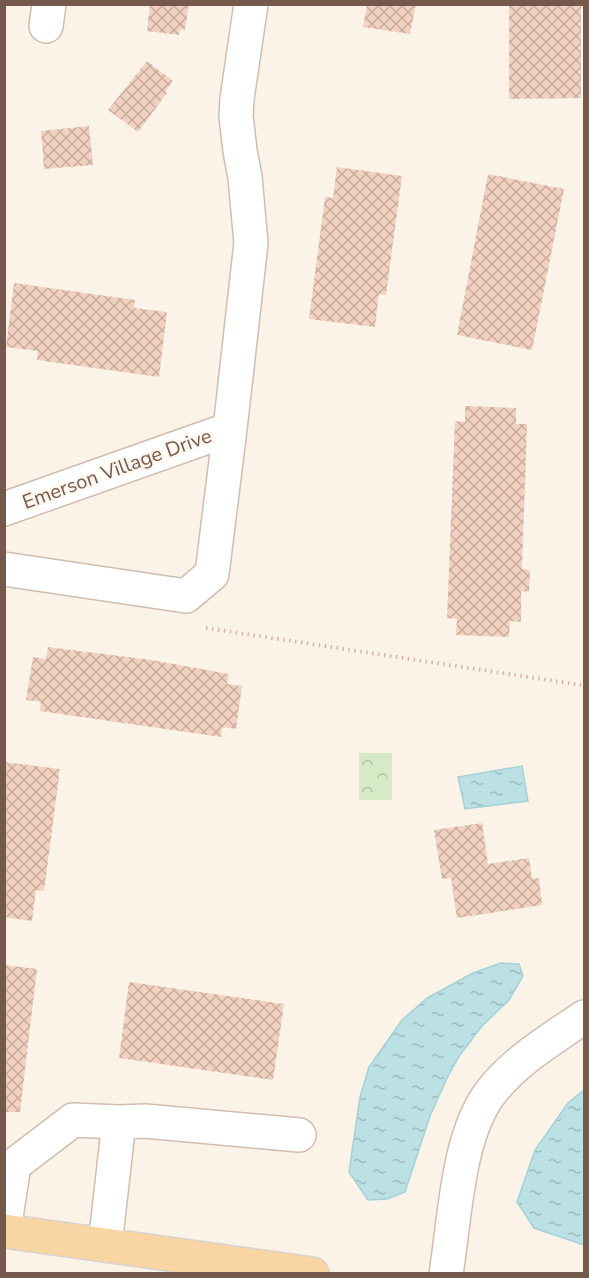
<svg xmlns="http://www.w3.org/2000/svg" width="589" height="1278" font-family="'Nunito Sans',sans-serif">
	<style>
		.forest { fill: url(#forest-crowns) }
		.water { fill: url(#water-ripples); stroke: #a3d1d7; stroke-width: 1.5 }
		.building { fill: url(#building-cross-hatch) }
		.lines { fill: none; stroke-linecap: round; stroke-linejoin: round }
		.minor-casing { stroke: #d0bdb0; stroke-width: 36 }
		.major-casing { stroke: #d8d1cd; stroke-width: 36 }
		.path { stroke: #d6b4a3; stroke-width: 4; stroke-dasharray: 1.5 4.5; stroke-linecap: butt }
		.minor { stroke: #fff; stroke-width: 33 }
		.major { stroke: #f8d5a2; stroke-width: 33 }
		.labels { text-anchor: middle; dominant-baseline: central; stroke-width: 4.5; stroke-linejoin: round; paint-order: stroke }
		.street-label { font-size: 20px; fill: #75594c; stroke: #fff7ee }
	</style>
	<defs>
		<pattern id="forest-crowns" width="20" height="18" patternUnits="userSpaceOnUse" patternTransform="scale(1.5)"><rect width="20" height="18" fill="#d6eac6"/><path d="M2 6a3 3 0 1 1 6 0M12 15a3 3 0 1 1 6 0" fill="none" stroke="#b2c1a3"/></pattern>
		<pattern id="water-ripples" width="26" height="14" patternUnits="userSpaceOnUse" patternTransform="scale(1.5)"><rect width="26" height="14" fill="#bce1e5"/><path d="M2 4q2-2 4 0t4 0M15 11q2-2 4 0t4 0" fill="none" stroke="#9db9bc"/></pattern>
		<pattern id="building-cross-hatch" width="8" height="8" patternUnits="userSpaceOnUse" patternTransform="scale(1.5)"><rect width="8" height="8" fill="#f1d1c0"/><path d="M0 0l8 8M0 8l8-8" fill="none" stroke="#c8ad9e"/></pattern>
	</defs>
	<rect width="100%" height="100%" fill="#fcf3e8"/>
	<path class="forest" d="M359,753H392V800H359Z"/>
	<path class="water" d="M522,766L528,801L465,809L458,777Z
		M501,963L519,964L523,976L509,1000L482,1026L460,1055L448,1076L430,1116L405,1192L387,1199L368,1200L349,1172L360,1097L369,1067L402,1020L427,998L473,973Z
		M584,1090V1245L534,1228L517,1202L535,1150L568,1103Z"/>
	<path class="building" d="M150,4H189L185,30L180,29L179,35L147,31Z
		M367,4H416L410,34L363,27Z
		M509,4H581V98L509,99Z
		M147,61L173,81L165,92L167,93L138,132L108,110Z
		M89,126L93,165L44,169L41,131Z
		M337,167L402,176L386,295L379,294L375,327L309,319L325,197L333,198Z
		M488,174L564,189L532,350L457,335Z
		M14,283L135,300L134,308L167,312L159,377L37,360L38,351L6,347Z
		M465,406L516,408V424H527L522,569L530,570L529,592L521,591V622L510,621L509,637L456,635L457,619L447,618L455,421L465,422Z
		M48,647L151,660L229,674L227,684L242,686L236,729L222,727L221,737L40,711L41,702L26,700L33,657L46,659Z
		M4,762L60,769L44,891L36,890L32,921L4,917Z
		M482,823L488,864L529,858L532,879L539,878L542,905L457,918L451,878L442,879L434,830Z
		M4,965L37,969L20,1112H4Z
		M129,982L284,1004L273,1080L119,1058Z"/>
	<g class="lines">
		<g class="minor-casing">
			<path id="minor" d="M46,26L49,4
				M4,509L230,429L251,243L245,177L240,151L236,116L237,99L251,4
				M4,569L186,596L212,574L230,429
				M119,1122L145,1121L299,1135
				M4,1230L14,1165L73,1120L119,1122L105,1245
				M446,1274C455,1219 457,1136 491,1092C516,1060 552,1039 584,1017"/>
		</g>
		<g class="major-casing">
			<path id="major" d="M4,1231L312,1274"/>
		</g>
		<path class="path" d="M206,628L581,685"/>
		<use href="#minor" class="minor"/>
		<use href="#major" class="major"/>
	</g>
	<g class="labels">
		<g class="street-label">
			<text transform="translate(117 469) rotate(-20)">Emerson Village Drive</text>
		</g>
	</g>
	<rect width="589" height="1278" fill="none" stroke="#75594c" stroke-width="12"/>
</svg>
